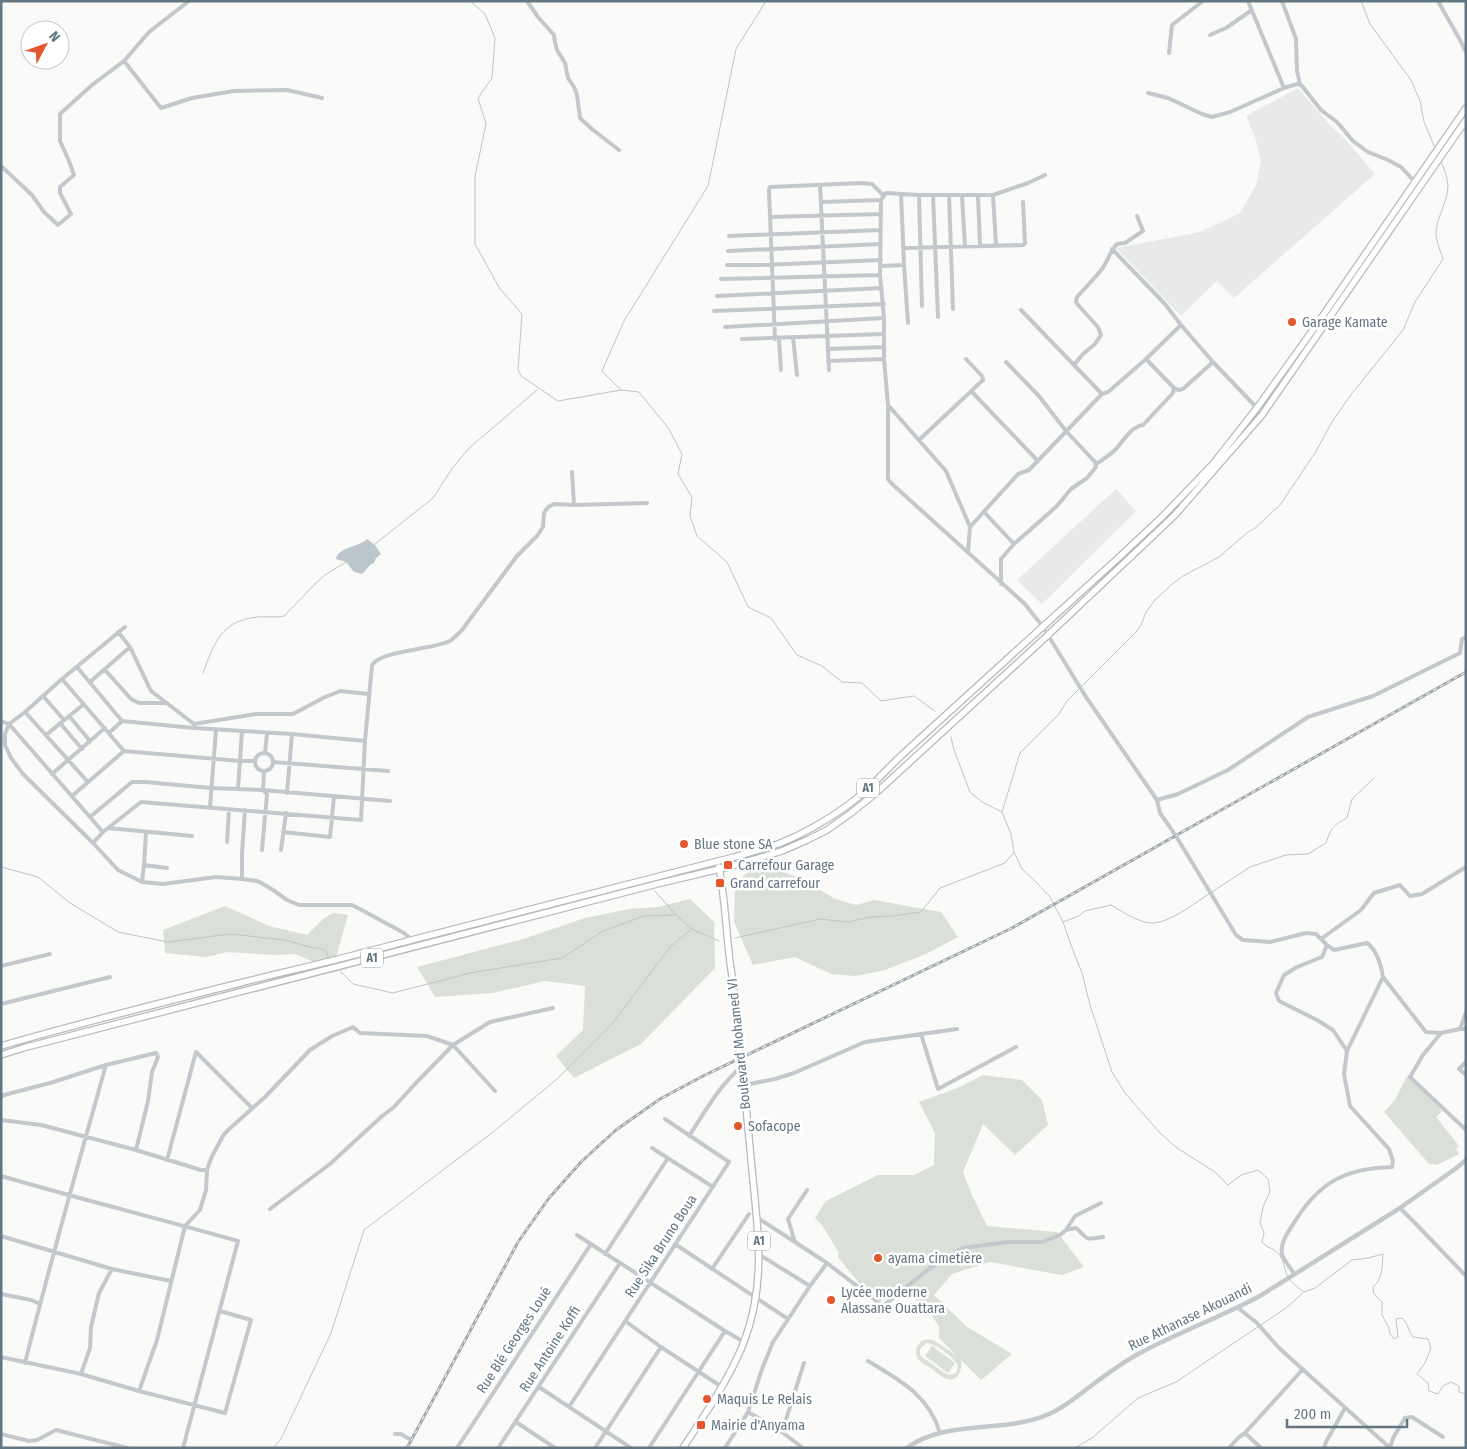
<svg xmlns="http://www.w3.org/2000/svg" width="1467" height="1449" font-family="'Fira Sans Condensed',sans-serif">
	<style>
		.built { fill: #e8e9e9 }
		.green { fill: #dadfd7; fill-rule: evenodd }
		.water { fill: #bbc7cb }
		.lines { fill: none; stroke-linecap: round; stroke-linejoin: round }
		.stream { stroke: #bbc7cb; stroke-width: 1 }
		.primary-casing { stroke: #b5babe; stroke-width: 8 }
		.minor { stroke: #c3c8cc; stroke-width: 4 }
		.tertiary { stroke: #c3c8cc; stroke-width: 4.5 }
		.primary { stroke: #fff; stroke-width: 5.5 }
		.rail-casing { stroke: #a2aab0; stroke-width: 3 }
		.rail { stroke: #fff; stroke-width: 1; stroke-dasharray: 4; stroke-linecap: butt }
		.primary-bridge-casing { stroke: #b5babe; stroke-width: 8; stroke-linecap: butt }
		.primary-bridge { stroke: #fff; stroke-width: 5.5 }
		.poi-dot { fill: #e4572e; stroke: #fff; stroke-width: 2 }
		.labels { text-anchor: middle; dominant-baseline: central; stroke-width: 5; stroke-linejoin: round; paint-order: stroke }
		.shield { fill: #fff; stroke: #939fa8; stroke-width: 1 }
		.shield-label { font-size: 12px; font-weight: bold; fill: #657683 }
		.poi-label { font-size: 14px; fill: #657683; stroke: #fff; text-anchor: start }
		.street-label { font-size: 14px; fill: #657683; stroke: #fff }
	</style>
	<rect width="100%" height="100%" fill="#fafaf8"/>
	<path class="built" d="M1298,88L1328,123L1346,140L1375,174L1234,298L1217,281L1181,316L1116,248L1200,232L1240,213L1256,185L1261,162L1255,137L1246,116Z
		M1116,489L1136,511L1042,604L1017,580Z"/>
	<path class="green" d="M772,868L800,878L835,899L856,905L874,900L941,912L958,937L926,954L885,970L856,976L831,974L795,957L753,965L734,922L735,884L750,870Z
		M690,899L714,922L715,968L641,1044L574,1078L556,1056L583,1030L585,986L545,981L492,993L435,997L417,967L523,939L585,918L629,909L658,907Z
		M225,906L269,926L307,935L323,919L333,913L348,915L336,957L314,962L295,954L276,955L227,952L206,957L165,953L163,930Z
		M983,1075L1022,1080L1042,1100L1048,1125L1015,1155L983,1124L963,1172L971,1193L987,1226L1057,1232L1084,1267L1062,1275L990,1262L952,1274L934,1295L967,1327L1012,1354L981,1380L961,1360C963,1370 957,1384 944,1378C939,1375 935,1371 931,1368C927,1366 921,1363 918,1359C915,1354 915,1348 919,1344C922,1339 927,1339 933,1340L956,1355L939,1338V1326L924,1305L901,1290L885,1300L880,1301L864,1289L838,1257L839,1253L822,1225L815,1218L826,1201L878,1175H914L934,1165L935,1133L919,1102L960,1087ZM926,1343C934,1343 957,1358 958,1367L956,1373L950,1375L946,1374L922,1357L920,1354V1349Z
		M1407,1076L1442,1111L1436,1117L1459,1146L1456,1149L1459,1154L1437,1165L1429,1164L1384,1112L1395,1100Z
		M932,1346L955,1363L948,1373L925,1356Z"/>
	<path class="water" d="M367,539L375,545L381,554L376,558L374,563C368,565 367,570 362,574L354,572L346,562L336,559C339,546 358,548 367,539Z"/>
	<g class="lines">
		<path class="stream" d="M470,1L485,14L495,38L492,78L478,98L486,124L475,176V244L500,289L522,314L518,370L521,376L558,401L621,390L639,392L669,429L682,454L678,474L692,497L690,516L697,536L727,562L748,607L771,618L797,655L822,666L842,682L862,683L881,701L914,696L935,711
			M1361,1L1370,24L1411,80L1420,101L1424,122L1435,148
			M621,390L602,371L624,321L708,186L736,49L766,1
			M375,544L433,498L451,470L468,449L537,390
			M203,673C214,643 221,621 257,617C266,616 275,618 284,616L315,584L325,575L346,562
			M951,737L954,750L970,792L982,802L1002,812L1011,834L1014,852L1022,869L1035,881L1050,897L1063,922L1071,945L1082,973L1090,1005L1112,1072L1125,1093L1160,1133L1177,1148L1215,1172L1228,1185L1241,1175L1258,1170L1268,1179L1270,1191L1263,1207L1260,1223L1264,1233L1262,1242C1267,1248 1273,1248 1278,1253C1284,1259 1284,1268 1287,1275C1291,1283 1297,1287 1304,1292L1315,1288L1352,1260L1368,1258L1383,1254C1382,1266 1383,1279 1373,1287L1374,1294L1382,1302V1315L1389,1328L1390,1334L1394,1339L1398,1337L1396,1319L1402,1318C1408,1323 1408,1330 1413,1337L1428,1339L1431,1348L1425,1363L1417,1374L1428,1383L1429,1391L1438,1394L1443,1386L1451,1382L1459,1386V1392L1466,1394
			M1002,812L1020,753L1059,714L1067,701L1136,632L1141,625L1146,612L1155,600L1171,585L1183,576L1219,557L1248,532L1254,529L1280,505L1315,453L1332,422L1350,396L1403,330L1415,302L1443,259C1440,250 1436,241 1436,232C1437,217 1447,203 1448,187C1448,179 1444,168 1441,161
			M1,867L38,877L70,903L118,932L168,942L230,934L286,940L313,948H321L326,951L328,957
			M655,891L676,915
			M1212,892L1250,867L1286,855L1308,854L1326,843C1331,828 1333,825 1347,818L1352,799L1374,778
			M1063,922L1079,916L1085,911L1111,905C1121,911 1138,922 1150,923C1169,924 1193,904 1209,894
			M735,938L820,919L848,922L871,917L892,916L921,912L940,888L1005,863L1014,852
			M340,971L353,984L393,993L470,973L562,958L603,931L644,916L676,915L692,929L719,941
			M273,1448L281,1439L331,1333L364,1230L493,1132L557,1079L612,1024L671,946L692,929
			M1075,1448L1092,1438L1138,1398L1176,1382L1286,1308L1303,1293"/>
		<g class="primary-casing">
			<path id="primary" d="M719,867C725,898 726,930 730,962C734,992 740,1023 739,1053
				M1,1046C80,1023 160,1003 240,983C283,972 326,963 369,951L734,857C749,853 764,849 778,844C804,834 836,815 857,798C874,784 888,768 904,753L1115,561L1162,517L1213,464L1257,408L1315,327L1466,108
				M1,1055L23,1048L657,884L732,866L782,851L807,840L827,830L851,813L876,793L1047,636L1175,515L1262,415L1466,120
				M683,1448C705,1414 729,1380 744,1342C765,1286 759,1238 753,1180C750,1148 747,1117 744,1085L740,1064"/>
		</g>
		<path class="minor" d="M527,1L538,17L554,35L555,42L557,50L565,63L568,78L574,87L577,95L580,118L593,130L619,150
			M1248,1L1284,88L1297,84L1302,86L1321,110L1337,122L1353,141L1368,152L1388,160L1401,167L1415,182
			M1282,1L1296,39L1297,71L1300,84
			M1438,1L1460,40L1466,52
			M1210,35L1226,28L1252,10
			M1169,53L1172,25L1203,1
			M124,61L149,32L189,1
			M1148,93L1168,98L1202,114L1212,117L1230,112L1284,88
			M1,166L32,195L44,212L58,225L71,214L60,193V187L74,175L69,161L60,141V114L92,85L124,61L161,108L192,98L234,91L287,90L322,98
			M1045,175L1028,183L993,195H919L886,193L881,200L880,275L884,318V359L888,405V479L891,483L1025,604L1043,627L1086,697L1157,800L1160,813L1176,836L1236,935L1243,940L1270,942L1306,933L1316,934L1327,945L1334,950L1367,943C1377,950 1381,965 1383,977L1426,1032L1441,1033L1460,1029H1466
			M820,185L829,370
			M919,195L922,306
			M933,195L938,317
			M949,195L953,309
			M993,195L996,245
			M962,196L965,246
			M978,196L980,245
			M821,202L881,200
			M770,217L881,214
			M729,236L881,230
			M903,248L1023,245L1025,243L1023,202
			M1112,249L1165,304L1181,325L1213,362L1257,408
			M728,251L881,244
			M727,265H759L881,260
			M904,265L908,323
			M881,266L904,265L901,194
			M721,279L880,275
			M717,296L882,288
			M1021,310L1102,394
			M714,311L884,304
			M725,327L884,318
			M793,337L797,375
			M742,339L884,334
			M775,339L769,190L770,187L862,183L872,184L883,195
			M779,339L781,370
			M828,349L884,347
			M1146,359L1174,388L1178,390L1183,389L1213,362
			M828,361L884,359
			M1074,365L1083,354L1095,344L1101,335L1098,327L1078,305L1076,302L1077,297C1085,288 1094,279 1102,269C1108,261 1110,251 1117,244L1125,243L1143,231L1137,216
			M971,391L1037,460
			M888,405L946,471L970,527L968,552
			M919,440L983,380L982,376L966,359
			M1096,464C1104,459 1110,455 1116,449C1124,440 1131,427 1143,425L1173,393L1174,388
			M572,472L574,505
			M984,512L1014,544
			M970,527L1018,474L1029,470L1102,394L1108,392L1146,359L1181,325
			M1001,584V559L1014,544L1057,506L1071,489L1087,478L1096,467L1095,462L1066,431L1039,396L1006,362
			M125,627L62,679L25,712L9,724L5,734V745L11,758L23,774L93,843L118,870L142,882L163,884L216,877L242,879L257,881L263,884L273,890L287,900L299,905H352L358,908L404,933L412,940
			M118,632L130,647L151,691L194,724L256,714H293L323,698L340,691L369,694
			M77,667L122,721L194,728V725
			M105,670L131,699L139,703H166
			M62,679L124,751L240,761H255
			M90,682L130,647
			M43,696L64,720
			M25,712L88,782
			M69,716L90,741
			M1,721L9,724L103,832
			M60,723L82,749
			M194,728L292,734L365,741
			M109,733L122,721
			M46,735L84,704
			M265,753L267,733
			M255 762a9 9 0 1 1 18 0a9 9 0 1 1-18 0Z
			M273,762L388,771
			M52,774L105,728
			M238,789L242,731
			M287,793L292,734
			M72,796L124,751
			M1157,800L1178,794L1228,770L1308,717L1373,696L1460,653L1462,639L1466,637
			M210,807L216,730
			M90,817L132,782H145L211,788L263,790L390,801
			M108,828L192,836
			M283,832L330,837L334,796
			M227,842L229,809
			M93,843L103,832L141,802L361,820L365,741L372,665C382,650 431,650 450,641C454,638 458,634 462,630L517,556L537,536L543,527L544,513L548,507L554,504L574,505L647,503
			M262,850L267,794L263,790L264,771
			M281,850L286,813
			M144,865L167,868
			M242,879V853L245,810
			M142,882L144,865L146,832
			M1321,939L1361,910L1374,893L1400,885L1410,896L1422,894L1466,867
			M1327,945L1322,957L1297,967L1284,975L1276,993L1279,1001L1317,1020L1333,1030L1347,1051
			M1,966L50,954
			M1,1004L110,977
			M1460,1029L1466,1012
			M1441,1033L1423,1055L1410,1077L1466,1130
			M921,1034L938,1089L1016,1047
			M1466,1062L1459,1069L1466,1075
			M744,1085L775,1079L794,1073L865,1042L957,1029
			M1,1097L4,1095L50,1083L106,1065L156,1053L158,1057L152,1072L148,1101L136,1150
			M1,1120L41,1125L136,1150L201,1170H207
			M689,1136C705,1112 719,1086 741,1067
			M652,1148L713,1187
			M167,1160L196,1052L252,1108
			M1,1176C80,1199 160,1219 238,1241L183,1448
			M1400,1208L1415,1223L1466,1276
			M270,1209L330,1164L381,1117L394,1107L414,1085L453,1045L490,1022L553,1008
			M758,1218L827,1263L883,1306L930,1268L963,1248L1008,1242H1042L1060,1235L1066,1230L1075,1216L1101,1203
			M1066,1230L1076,1228C1090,1240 1083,1240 1103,1237
			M577,1235L725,1331L744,1342
			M1,1236L112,1269L171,1281
			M795,1242L788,1219L807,1190
			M675,1244L788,1319
			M605,1254L668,1158
			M760,1255L810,1286
			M712,1269L749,1214
			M1294,1274C1291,1268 1284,1261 1282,1254C1280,1245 1287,1233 1292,1226C1317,1184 1343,1168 1392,1167L1393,1161L1389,1149L1350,1106L1344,1074L1347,1051L1383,977
			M1,1294L31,1300L40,1304
			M1238,1308L1256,1322L1279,1348L1390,1448
			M625,1321L661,1347L722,1387
			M1,1357L81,1374L139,1391L225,1413L251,1320L220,1311
			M868,1361C899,1380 929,1395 940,1433
			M25,1363C50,1263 78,1164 106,1065
			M81,1374L90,1348L91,1327L99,1293L112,1269
			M539,1387L631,1448
			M139,1391L157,1340L185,1226L200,1210L206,1190L207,1170L212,1156L223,1136L227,1131L265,1097L310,1050L332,1036L353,1027L360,1033L427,1036L453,1045L495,1091
			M569,1407L729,1162L665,1119
			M748,1412L782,1432L803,1448
			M516,1422L555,1448
			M782,1432L804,1363
			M1245,1433L1261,1448
			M1,1434L29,1441L37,1440L56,1430L127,1448
			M395,1434H401L411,1440
			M457,1448L591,1244
			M498,1448L620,1263
			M595,1448L661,1347
			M649,1448L725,1331
			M725,1448L748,1412L762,1369L773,1342L810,1286L827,1263
			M1229,1448L1238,1438L1245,1433L1303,1369
			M1324,1448L1326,1442L1345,1408
			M1390,1448L1393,1438L1405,1418L1412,1417L1443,1437"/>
		<path class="tertiary" d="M907,1448C945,1419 1005,1434 1049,1414C1063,1408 1075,1398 1087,1389C1104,1376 1121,1363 1140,1353C1179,1332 1221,1317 1260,1296L1400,1208L1455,1169L1466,1160"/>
		<use href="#primary" class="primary"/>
		<g class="rail-casing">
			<path id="rail" d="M407,1448L518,1242L549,1198L582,1161L616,1130L660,1099L703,1076L1012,928L1466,672"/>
		</g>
		<use href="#rail" class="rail"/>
		<g class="primary-bridge-casing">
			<path id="primary-bridge" d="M739,1053L740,1064"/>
		</g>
		<use href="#primary-bridge" class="primary-bridge"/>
	</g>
	<g class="poi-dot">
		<circle cx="1292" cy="322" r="5"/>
		<circle cx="684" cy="844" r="5"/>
		<rect x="723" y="860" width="10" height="10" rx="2.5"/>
		<rect x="715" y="878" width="10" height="10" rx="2.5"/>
		<circle cx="738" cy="1126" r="5"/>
		<circle cx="878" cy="1258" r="5"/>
		<circle cx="831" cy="1300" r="5"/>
		<circle cx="707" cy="1399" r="5"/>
		<rect x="696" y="1420" width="10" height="10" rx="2.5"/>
	</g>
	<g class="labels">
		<g class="shield">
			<rect x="857" y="778.5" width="22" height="19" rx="4"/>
			<rect x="361" y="948.5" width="22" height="19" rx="4"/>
			<rect x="748" y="1231.5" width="22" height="19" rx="4"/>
		</g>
		<g class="shield-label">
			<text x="868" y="788">A1</text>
			<text x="372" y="958">A1</text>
			<text x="759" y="1241">A1</text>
		</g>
		<g class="poi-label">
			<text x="1302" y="322">Garage Kamate</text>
			<text x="694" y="844">Blue stone SA</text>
			<text x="738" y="865">Carrefour Garage</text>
			<text x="730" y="883">Grand carrefour</text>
			<text x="748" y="1126">Sofacope</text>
			<text x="888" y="1258">ayama cimetière</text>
			<text x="841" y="1292">Lycée moderne<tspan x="841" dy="16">Alassane Ouattara</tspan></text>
			<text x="717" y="1399">Maquis Le Relais</text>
			<text x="711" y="1425">Mairie d'Anyama</text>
		</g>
		<g class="street-label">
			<text transform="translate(739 1044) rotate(-96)">Boulevard Mohamed VI</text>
			<text transform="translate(661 1246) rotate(-57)">Rue Sika Bruno Boua</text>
			<text transform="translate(1190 1317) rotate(-26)">Rue Athanase Akouandi</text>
			<text transform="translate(514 1340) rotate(-57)">Rue Blé Georges Loué</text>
			<text transform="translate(550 1349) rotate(-57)">Rue Antoine Koffi</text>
		</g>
	</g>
	<rect width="1467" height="1449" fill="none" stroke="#657683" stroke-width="5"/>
	<g transform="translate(45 45) rotate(49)"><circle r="24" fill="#ffffff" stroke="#c1c8cd"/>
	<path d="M0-4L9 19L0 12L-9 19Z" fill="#e4572e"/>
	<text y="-8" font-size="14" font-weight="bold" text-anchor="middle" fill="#657683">N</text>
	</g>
	<path d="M1287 1419v8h120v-8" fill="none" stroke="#657683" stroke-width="2.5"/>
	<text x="1294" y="1419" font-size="15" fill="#657683" stroke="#ffffff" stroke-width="4" paint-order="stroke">200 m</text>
</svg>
